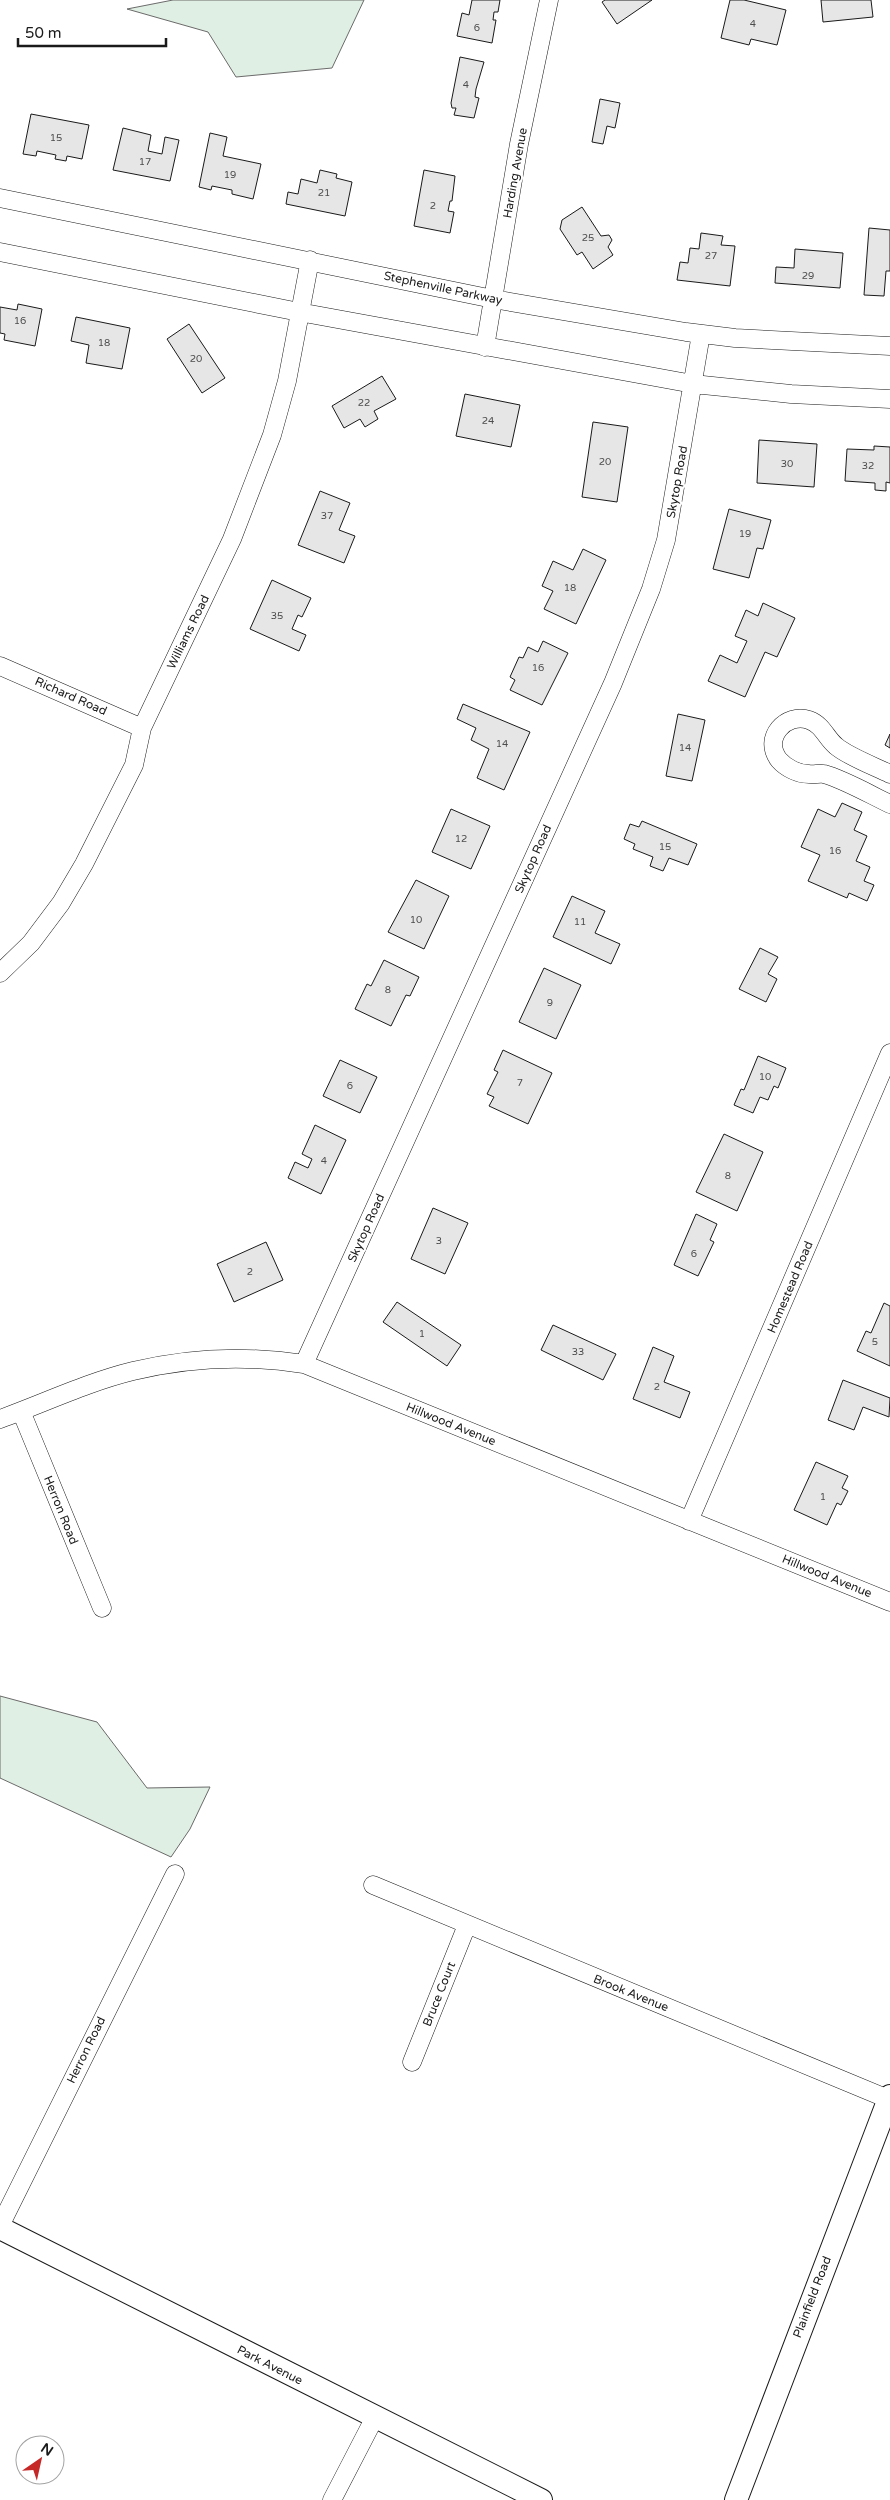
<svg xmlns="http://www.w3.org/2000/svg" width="890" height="2500" font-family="'Varela Round',sans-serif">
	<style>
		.green { fill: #e0efe3; stroke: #6a6a6a }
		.building { fill: #e6e6e6; stroke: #1a1a1a }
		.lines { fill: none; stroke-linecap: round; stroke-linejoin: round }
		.minor-casing { stroke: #1a1a1a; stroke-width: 19 }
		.tertiary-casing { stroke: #1a1a1a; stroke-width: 24 }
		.minor { stroke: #fff; stroke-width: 18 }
		.tertiary { stroke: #fff; stroke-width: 22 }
		.labels { text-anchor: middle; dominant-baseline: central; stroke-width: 4; stroke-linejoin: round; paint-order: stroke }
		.number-label { font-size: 10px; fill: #4d4d4d }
		.street-label { font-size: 12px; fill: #1a1a1a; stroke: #fff }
	</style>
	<rect width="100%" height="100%" fill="#fff"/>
	<path class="green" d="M173,0H364L332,68L236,77L208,32L127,9Z
		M0,1696L97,1722L147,1788L210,1787L190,1829L171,1857L0,1778Z"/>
	<path class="building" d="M472,0H500L498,12H494L493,20H496L492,43L457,36L462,13L469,15Z
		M605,0H652L617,24L602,2Z
		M730,0H744L786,10L777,45L751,39L749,45L721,38Z
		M821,0H871L873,17L823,22Z
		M460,57L484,62L476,89L475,97L479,98L474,118L454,115L456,108H452L451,103Z
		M600,99L620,103L615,128L607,126L603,144L592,142Z
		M31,114L89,125L82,159L67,156L66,161L55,159L56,155L37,151L36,156L23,154Z
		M123,128L151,135L148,151L162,154L165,137L179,140L170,181L113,170Z
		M210,133L227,137L223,156L261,164L253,199L232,194V190L212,186L211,190L199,187Z
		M320,170L337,174L336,178L352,182L345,216L286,204L288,192L298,194L301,179L317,183Z
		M424,170L455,176L452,201H450L448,211L454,212L450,233L414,226Z
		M582,207L601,236L609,235L612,240L608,247L613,255L593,269L582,252L577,255L560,229L562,220Z
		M869,228L890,230V271H886L884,296L864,295Z
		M701,233L723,236L721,245L735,246L730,286L677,280L680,262L688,263L690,248L699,249Z
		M795,249L843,253L840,288L775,283L776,267L794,268Z
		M18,304L42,309L35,346L4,340L5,334L0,333V307L17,310Z
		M76,317L130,328L122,369L86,363L89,345L71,341Z
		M189,324L225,378L202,393L167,339Z
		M382,376L396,399L374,411L378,419L365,427L360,419L344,428L332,406Z
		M465,394L520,405L511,447L456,436Z
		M593,422L628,427L617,502L582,497Z
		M759,440L817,444L814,487L757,483Z
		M874,446L890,447V483L886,482V491L875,490V483L845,481L847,449L874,450Z
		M320,491L350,503L339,530L355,536L344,563L298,545Z
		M729,509L771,520L763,549L757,548L749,578L713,569Z
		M583,549L606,560L576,624L544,609L553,591L542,586L553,561L573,570Z
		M272,580L311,598L302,617L298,615L292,629L306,635L299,651L250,629Z
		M763,603L795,618L777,657L765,652L745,697L708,681L720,655L737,663L747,641L735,636L746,610L758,616Z
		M543,641L568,653L542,705L510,690L515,680L510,677L519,657L523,658L528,647L538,652Z
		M463,704L530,732L504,790L477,778L489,749L471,740L476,728L457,719Z
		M678,714L705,720L692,781L666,776Z
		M890,734V748L885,745Z
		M842,803L862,812L854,830L867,836L856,861L870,867L864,881L874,885L867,901L849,893L847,898L808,881L820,855L801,847L818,809L835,817Z
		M451,809L490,826L471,869L432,852Z
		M642,821L697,844L688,865L669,858L663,871L650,866L653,857L633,849L635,844L624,839L630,824L639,827Z
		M416,880L449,896L424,949L388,932Z
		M572,896L605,911L595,933L620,944L611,964L553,937Z
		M760,948L778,957L768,974L777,979L766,1002L739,989Z
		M384,960L419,977L410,996L406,995L391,1026L355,1009L367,984L371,986Z
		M544,968L581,985L556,1039L519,1022Z
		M503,1050L552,1073L528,1124L489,1106L494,1097L487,1094L498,1072L494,1070Z
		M758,1056L786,1068L778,1088L774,1086L768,1100L760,1097L753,1113L734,1105L741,1089L744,1090Z
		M340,1060L377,1077L360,1113L323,1096Z
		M315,1125L346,1140L321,1194L288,1178L295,1162L308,1168L312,1159L302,1154Z
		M724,1134L763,1152L737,1211L696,1192Z
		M433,1208L468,1223L445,1274L411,1259Z
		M696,1214L717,1224L710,1240L714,1242L698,1276L674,1265Z
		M266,1242L283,1280L234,1302L217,1264Z
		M397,1302L461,1345L447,1366L383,1322Z
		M884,1303L890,1306V1366L857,1351L866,1331L871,1333Z
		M553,1325L616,1354L603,1380L541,1350Z
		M653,1347L674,1356L664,1382L690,1392L680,1418L633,1399Z
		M843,1380L890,1398L889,1417L863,1407L854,1430L828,1420Z
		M816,1462L848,1476L842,1488L848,1491L841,1505L837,1503L827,1525L794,1510Z"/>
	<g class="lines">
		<g class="minor-casing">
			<path id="minor" d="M0,198L493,299L686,332L735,338L890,346
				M0,252L299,312L693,384L791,394L890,399
				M485,347L519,144L549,0
				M0,666L142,728
				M890,774C876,767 847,756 836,746C826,738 823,725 809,720C786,712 762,738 779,760C786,768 798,774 809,774C814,775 819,773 824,774C843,779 871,795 890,804
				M0,973L31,943L61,903L84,864L134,765L142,728L232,539L272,435L287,381L310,260
				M304,1364L613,683L651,589L666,540L701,334
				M21,1411L102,1608
				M0,1419C44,1403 88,1382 133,1371C191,1357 246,1355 304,1364L890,1602
				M689,1521L890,1053
				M373,1885L888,2099
				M412,2062L467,1925
				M0,2226L175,1874
				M332,2500L375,2417"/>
		</g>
		<g class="tertiary-casing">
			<path id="tertiary" d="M0,2228L541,2500
				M736,2500L890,2096"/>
		</g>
		<use href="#minor" class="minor"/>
		<use href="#tertiary" class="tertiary"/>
	</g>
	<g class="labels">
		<g class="number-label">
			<text x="753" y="24">4</text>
			<text x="477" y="28">6</text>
			<text x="466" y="85">4</text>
			<text x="56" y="138">15</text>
			<text x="145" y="162">17</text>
			<text x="230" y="175">19</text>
			<text x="324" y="193">21</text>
			<text x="433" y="206">2</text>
			<text x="588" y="238">25</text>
			<text x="711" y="256">27</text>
			<text x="808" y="276">29</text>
			<text x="20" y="321">16</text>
			<text x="104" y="343">18</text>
			<text x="196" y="359">20</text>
			<text x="364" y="403">22</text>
			<text x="488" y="421">24</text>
			<text x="605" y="462">20</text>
			<text x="787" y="464">30</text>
			<text x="868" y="466">32</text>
			<text x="327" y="516">37</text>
			<text x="745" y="534">19</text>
			<text x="570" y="588">18</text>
			<text x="277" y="616">35</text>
			<text x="538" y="668">16</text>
			<text x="502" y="744">14</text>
			<text x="685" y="748">14</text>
			<text x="461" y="839">12</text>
			<text x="665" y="847">15</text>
			<text x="835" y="851">16</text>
			<text x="416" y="920">10</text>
			<text x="580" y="922">11</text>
			<text x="388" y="990">8</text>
			<text x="550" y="1003">9</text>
			<text x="765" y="1077">10</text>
			<text x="520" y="1083">7</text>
			<text x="350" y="1086">6</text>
			<text x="324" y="1161">4</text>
			<text x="728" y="1176">8</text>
			<text x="439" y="1241">3</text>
			<text x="694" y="1254">6</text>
			<text x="250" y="1272">2</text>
			<text x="422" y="1334">1</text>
			<text x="875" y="1342">5</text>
			<text x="578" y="1352">33</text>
			<text x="657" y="1387">2</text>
			<text x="823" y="1497">1</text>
		</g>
		<g class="street-label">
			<text transform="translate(515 173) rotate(-80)">Harding Avenue</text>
			<text transform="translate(443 288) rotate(12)">Stephenville Parkway</text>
			<text transform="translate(677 482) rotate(-80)">Skytop Road</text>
			<text transform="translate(188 632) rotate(-64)">Williams Road</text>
			<text transform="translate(71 696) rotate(24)">Richard Road</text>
			<text transform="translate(533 859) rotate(-66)">Skytop Road</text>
			<text transform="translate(366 1228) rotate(-66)">Skytop Road</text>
			<text transform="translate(790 1287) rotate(-67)">Homestead Road</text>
			<text transform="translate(451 1424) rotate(22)">Hillwood Avenue</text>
			<text transform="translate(61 1510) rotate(68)">Herron Road</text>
			<text transform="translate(827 1576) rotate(22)">Hillwood Avenue</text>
			<text transform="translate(631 1993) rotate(22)">Brook Avenue</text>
			<text transform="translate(439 1994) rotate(-68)">Bruce Court</text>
			<text transform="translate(86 2050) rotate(-64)">Herron Road</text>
			<text transform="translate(812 2297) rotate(-69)">Plainfield Road</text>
			<text transform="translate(270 2365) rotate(27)">Park Avenue</text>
		</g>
	</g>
	<g transform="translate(40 2460) rotate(34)"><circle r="24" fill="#ffffff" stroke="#a3a3a3"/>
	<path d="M0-4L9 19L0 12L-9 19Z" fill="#c62828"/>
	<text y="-8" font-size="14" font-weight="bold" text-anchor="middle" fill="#1a1a1a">N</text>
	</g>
	<path d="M18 38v8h148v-8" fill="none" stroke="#1a1a1a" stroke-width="2.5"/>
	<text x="25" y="38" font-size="15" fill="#1a1a1a" stroke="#ffffff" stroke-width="4" paint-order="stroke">50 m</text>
</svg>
